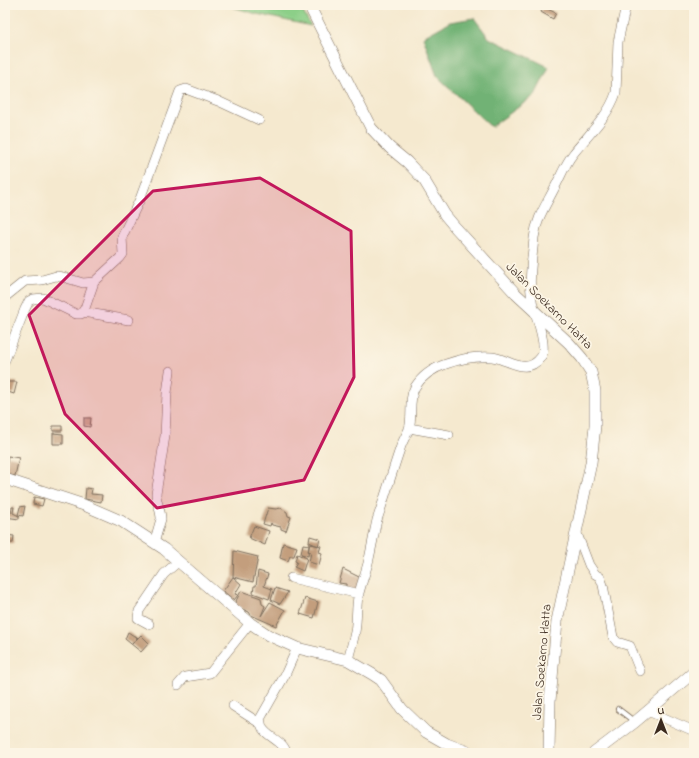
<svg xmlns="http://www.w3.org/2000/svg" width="699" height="758" font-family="'Indie Flower',sans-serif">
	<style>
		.green { fill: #8ccf88; stroke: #647c53 }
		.forest { fill: #71b274; stroke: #566e49 }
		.building { fill: #c39e7d }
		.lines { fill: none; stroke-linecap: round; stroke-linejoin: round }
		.service-casing { stroke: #7c6d5c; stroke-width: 6 }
		.minor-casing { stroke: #7c6d5c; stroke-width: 10 }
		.tertiary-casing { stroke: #7c6d5c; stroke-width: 12 }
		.service { stroke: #fff; stroke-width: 4.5 }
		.minor { stroke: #fff; stroke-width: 9 }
		.tertiary { stroke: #fff; stroke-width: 11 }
		.marked { fill: #c2185b; fill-opacity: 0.2; stroke: #c2185b; stroke-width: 3; stroke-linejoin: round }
		.labels { text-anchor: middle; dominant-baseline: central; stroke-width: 3.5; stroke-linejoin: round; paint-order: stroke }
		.street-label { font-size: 13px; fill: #3b2a1e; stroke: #fcf5e5 }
	</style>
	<rect width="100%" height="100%" fill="#fcf5e5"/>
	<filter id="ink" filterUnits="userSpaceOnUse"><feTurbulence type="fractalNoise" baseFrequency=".025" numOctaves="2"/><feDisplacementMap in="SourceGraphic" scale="8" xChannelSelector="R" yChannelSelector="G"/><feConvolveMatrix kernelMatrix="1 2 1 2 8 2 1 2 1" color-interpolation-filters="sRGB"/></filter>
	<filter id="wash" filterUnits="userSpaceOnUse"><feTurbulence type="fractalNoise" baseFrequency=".012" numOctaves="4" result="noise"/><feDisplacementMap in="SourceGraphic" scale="16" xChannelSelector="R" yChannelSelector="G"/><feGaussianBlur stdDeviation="0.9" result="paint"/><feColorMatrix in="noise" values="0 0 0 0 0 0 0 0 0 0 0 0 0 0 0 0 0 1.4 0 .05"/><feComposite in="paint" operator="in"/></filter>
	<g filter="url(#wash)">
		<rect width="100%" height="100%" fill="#f5e9cf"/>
		<path class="green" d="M226,5H299L311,26L257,14Z"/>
		<path class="forest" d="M474,18L489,38L549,67L535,95L491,127L437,76L423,37L450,22Z"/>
		<g id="blocks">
			<path class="building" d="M543,7L556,13L553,19L541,12Z
				M7,382H17L14,394L5,391Z
				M84,418H91L90,427L84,426Z
				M53,426H62V431H53Z
				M53,433L63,434V444H53Z
				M8,456L19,458L15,476L5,474Z
				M86,488L92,489L91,494L102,495L101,502L85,499Z
				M34,497L44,499L42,506L33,504Z
				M25,506L23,516L18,515L20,507Z
				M12,507H14L13,513L19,516V519L5,517V512L11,513Z
				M268,508L276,509L281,508L287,512L288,516L291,517L286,531L281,529V527L272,525L271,523L270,526L263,524Z
				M254,526L269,531L265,545L249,538Z
				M5,535L14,536L13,543H5Z
				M310,536L320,539L318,546L309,542Z
				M283,543L297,547L294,556H290L288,561L280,558Z
				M303,544L309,545L308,556L301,554Z
				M310,544L321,546L319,552L322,553L319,565L309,562L311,552L308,551Z
				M234,551L258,557L253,582L233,577Z
				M297,554L307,558L303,571L294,567L297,562L295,561Z
				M343,569L363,579L357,591L346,588V584L339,583Z
				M258,571L268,574L264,586L272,589L269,599L253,593L254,586H256Z
				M233,577L241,584L235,594L238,595L234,600L223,591Z
				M275,588L288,592L280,604L271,600Z
				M241,591L261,598L262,604L265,606L261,616L270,602L285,610L276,626L251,615L249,612L234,605Z
				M305,598L318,602L314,618L300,614Z
				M128,632L137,638L132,644L141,635L149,643L141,652L125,639Z"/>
		</g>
	</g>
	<g filter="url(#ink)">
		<use href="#blocks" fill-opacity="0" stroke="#7c6d5c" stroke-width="1"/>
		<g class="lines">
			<g class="service-casing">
				<path id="service" d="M618,709L635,722"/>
			</g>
			<g class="minor-casing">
				<path id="minor" d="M5,297L25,281L42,280L56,276L63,277L83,283L94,282L120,258L123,254L122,237L140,199L180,91L186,89L218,101L259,120
					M83,312L129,320
					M5,360L25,309L29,301L33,299L43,298L76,314H81L85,308L94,282
					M409,428L449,435
					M576,531L589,565L595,574L600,577L603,585L613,637L617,642L630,646L640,671
					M154,543L161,519C161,510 156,502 156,494L165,436L167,393L170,371
					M291,578L359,594
					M149,624L138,618L139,611L164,574L179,561
					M348,660C350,651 353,642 355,632C357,621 356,609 358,597C361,584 366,572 369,559C372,546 374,533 377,520C385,497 392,472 400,449C402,442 406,436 409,429C413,416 408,399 415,387C422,376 434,368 446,364C460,359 477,356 492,357C509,359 526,377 541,357C548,347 537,320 534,309C527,285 532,262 534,238C536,219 546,205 554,189C560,178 565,164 573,154C588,135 608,117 616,93L618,42L626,5
					M178,685L185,677L210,673L250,623
					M233,706L261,724
					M648,711L694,731
					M286,753C285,742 269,738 263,729C261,726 261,722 260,719L285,675L297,648"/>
			</g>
			<g class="tertiary-casing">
				<path id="tertiary" d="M309,5L371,128L390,148L407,162L424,180L445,215L455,227L516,294L569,343L582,358L591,372L595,391V426L591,463L557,621L550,701L549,753
					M5,479L84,505L121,521L164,549L250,623L268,635L297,648L348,660L372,674L381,680L402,709L426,732L447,744L471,753
					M594,753L635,722L694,672"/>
			</g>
			<use href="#service" class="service"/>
			<use href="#minor" class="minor"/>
			<use href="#tertiary" class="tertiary"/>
		</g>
	</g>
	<path class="marked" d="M260,178L351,231L354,377L304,480L157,508L65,414L29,315L153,191Z"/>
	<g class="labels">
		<g class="street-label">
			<text transform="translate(549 306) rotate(45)">Jalan Soekarno Hatta</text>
			<text transform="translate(542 662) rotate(-85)">Jalan Soekarno Hatta</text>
		</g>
	</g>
	<rect width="699" height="758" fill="none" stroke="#fcf5e5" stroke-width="20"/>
	<g transform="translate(661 720)" stroke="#fcf5e5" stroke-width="3" paint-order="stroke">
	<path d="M0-3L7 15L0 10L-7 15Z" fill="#3b2a1e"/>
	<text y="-6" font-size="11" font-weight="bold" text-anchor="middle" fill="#3b2a1e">U</text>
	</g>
</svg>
